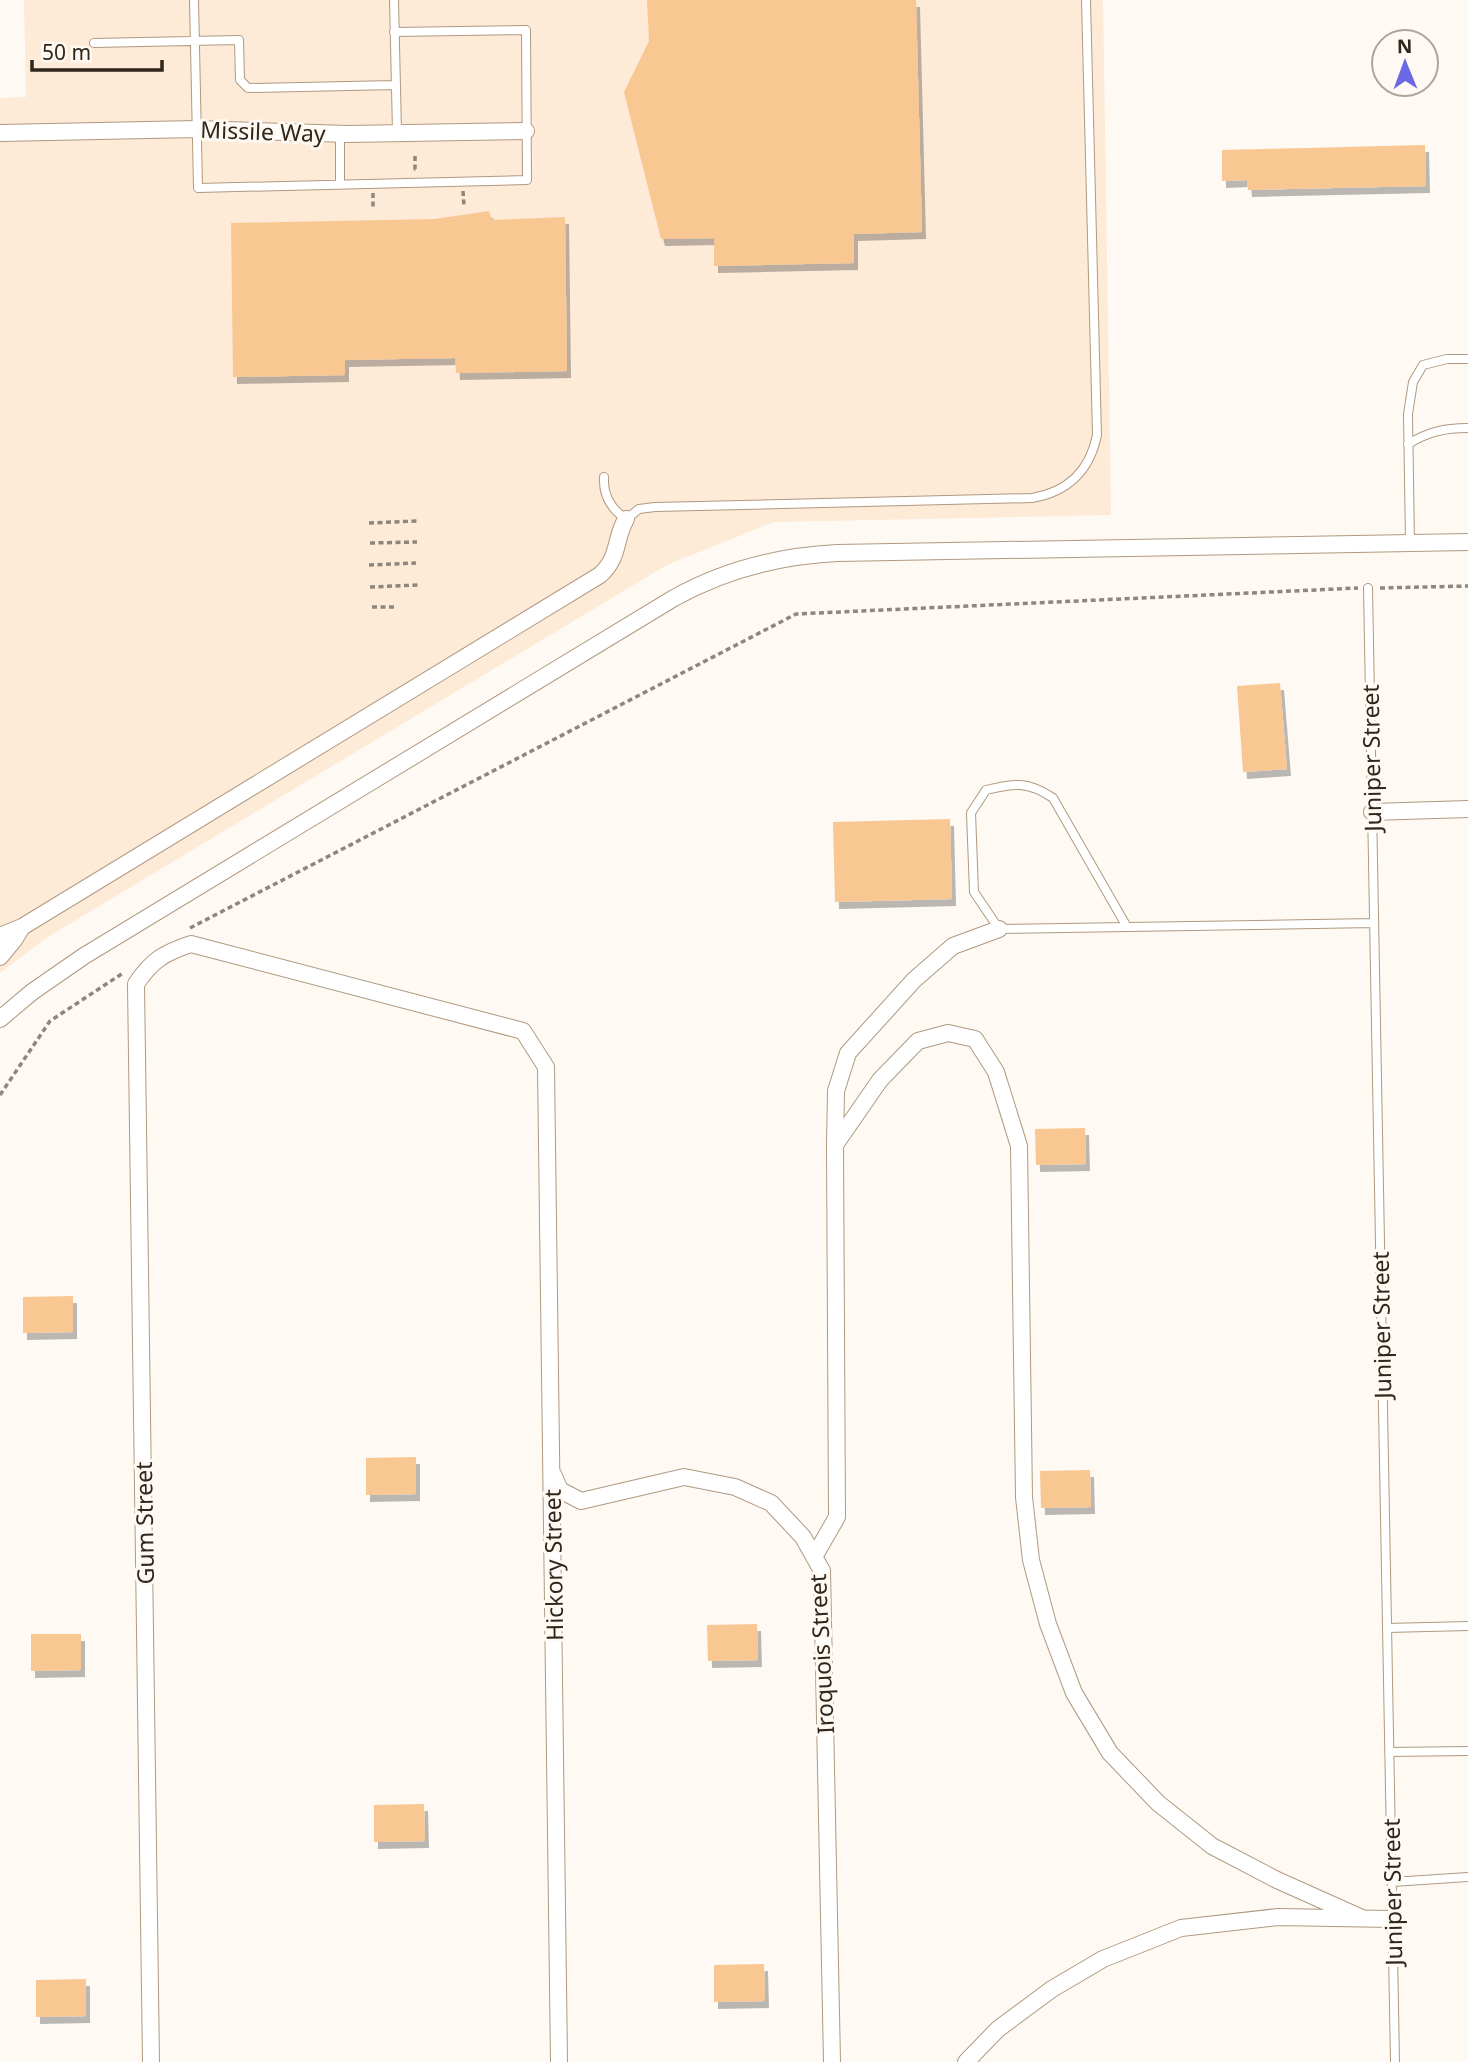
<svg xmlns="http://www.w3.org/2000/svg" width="1468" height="2062" font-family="'Noto Sans',sans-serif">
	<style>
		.built { fill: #fdead7 }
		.building { fill: #f9c892; filter: url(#shadow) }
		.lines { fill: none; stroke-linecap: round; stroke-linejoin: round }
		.lane-casing { stroke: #b09980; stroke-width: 10 }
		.street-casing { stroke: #b09980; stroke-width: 18 }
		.path { stroke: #8d867e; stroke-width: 3.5; stroke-dasharray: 5 3.5; stroke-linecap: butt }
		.lane { stroke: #fff; stroke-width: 8 }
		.street { stroke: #fff; stroke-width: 16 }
		.labels { text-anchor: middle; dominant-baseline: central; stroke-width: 6; stroke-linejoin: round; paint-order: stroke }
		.street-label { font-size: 23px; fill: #2f261c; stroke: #fef9f3 }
	</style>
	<defs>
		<filter id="shadow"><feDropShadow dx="4" dy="7" stdDeviation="0" flood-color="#0004"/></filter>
	</defs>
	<rect width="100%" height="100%" fill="#fef9f3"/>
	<path class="built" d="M24,0H1103L1111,515L774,522L667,565L46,938L0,973V98L26,97Z"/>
	<path class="building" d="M647,0H916L922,232L854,234V263L714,266V238L661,239L624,92L649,41Z
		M1425,145L1426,186L1248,190L1247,180L1222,181V150Z
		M489,211L492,220L565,217L567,371L456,373L455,358L345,360V375L233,377L231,223L435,219Z
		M1280,683L1287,769L1243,772L1237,686Z
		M950,819L952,899L835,902L833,822Z
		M1085,1128L1086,1164L1036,1165L1035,1129Z
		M73,1296V1332L23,1333V1297Z
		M416,1457V1494L366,1495V1458Z
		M1090,1470L1091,1507L1041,1508L1040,1471Z
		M757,1624L758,1660L708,1661L707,1625Z
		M31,1634H81V1670L31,1671Z
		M424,1804L425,1841L374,1842V1805Z
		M764,1964L765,2001L714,2002V1965Z
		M86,1979V2016L36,2017V1980Z"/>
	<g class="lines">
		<g class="lane-casing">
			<path id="lane" d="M194,0L198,188L527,180L526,30L394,32
				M394,0L397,132
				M94,43L239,40L240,80L248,88L396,85
				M340,134V185
				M1408,444C1428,432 1444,428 1468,428
				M604,477C603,495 611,509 626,519L639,509L655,507L1032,498C1068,492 1090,470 1097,435L1086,0
				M1410,543L1408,414L1413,382L1423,365L1447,359H1468
				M1368,588L1395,2062
				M1127,927L1053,798C1028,781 1014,783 986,790L971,813L974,892L999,929L1374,923
				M1387,1628L1468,1626
				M1389,1752L1468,1751
				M1392,1882L1468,1877"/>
		</g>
		<g class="street-casing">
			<path id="street" d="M0,133L197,129L348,134L526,131
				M1372,812L1468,809
				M0,936L22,927L600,575C620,557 614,540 626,519
				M0,957L14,940L22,927
				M0,1019L32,992L84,956L674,598C726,569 779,556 837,553L1468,542
				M835,1145L836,1091L848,1053L914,980L953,946L999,929
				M553,1474L560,1490L581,1501L684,1477L735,1487L771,1503L803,1537L822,1571L832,2062
				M814,1557L837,1517L835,1145L880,1080L918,1041L948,1033L975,1039L996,1072L1019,1146L1024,1497L1031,1560L1048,1624L1074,1693L1110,1753L1158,1803L1212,1846L1277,1880L1362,1918
				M151,2062L136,984C152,960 164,953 191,944L523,1031L546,1067L559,2062
				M966,2062L998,2029L1052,1989L1103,1959L1181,1928L1278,1917L1392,1919"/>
		</g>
		<path class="path" d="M415,156V169H418
			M463,191L464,207
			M373,193V209
			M369,523L417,521
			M370,543L417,542
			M369,565L416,563
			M370,587L418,585
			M1380,588L1468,586
			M372,607H395
			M190,928L796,614L1358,588
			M0,1095L50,1021L123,973"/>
		<use href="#lane" class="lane"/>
		<use href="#street" class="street"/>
	</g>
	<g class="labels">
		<g class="street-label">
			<text transform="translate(263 131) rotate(2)">Missile Way</text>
			<text transform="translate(1371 758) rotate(-91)">Juniper Street</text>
			<text transform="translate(1381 1325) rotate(-91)">Juniper Street</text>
			<text transform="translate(144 1523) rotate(-91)">Gum Street</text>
			<text transform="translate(553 1565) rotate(-91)">Hickory Street</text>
			<text transform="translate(821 1654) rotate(-93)">Iroquois Street</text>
			<text transform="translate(1392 1892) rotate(-91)">Juniper Street</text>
		</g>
	</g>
	<g transform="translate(1405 63) rotate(359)"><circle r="33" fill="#fef9f3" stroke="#aba59d" stroke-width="2"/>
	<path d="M0-5L12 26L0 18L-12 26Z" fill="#6b6ae4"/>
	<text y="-10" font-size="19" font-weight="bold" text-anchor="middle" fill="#2f261c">N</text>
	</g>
	<path d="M32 60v10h130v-10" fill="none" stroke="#2f261c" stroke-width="3.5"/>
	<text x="42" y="60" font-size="21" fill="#2f261c" stroke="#fef9f3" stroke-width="5" paint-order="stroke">50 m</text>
</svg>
